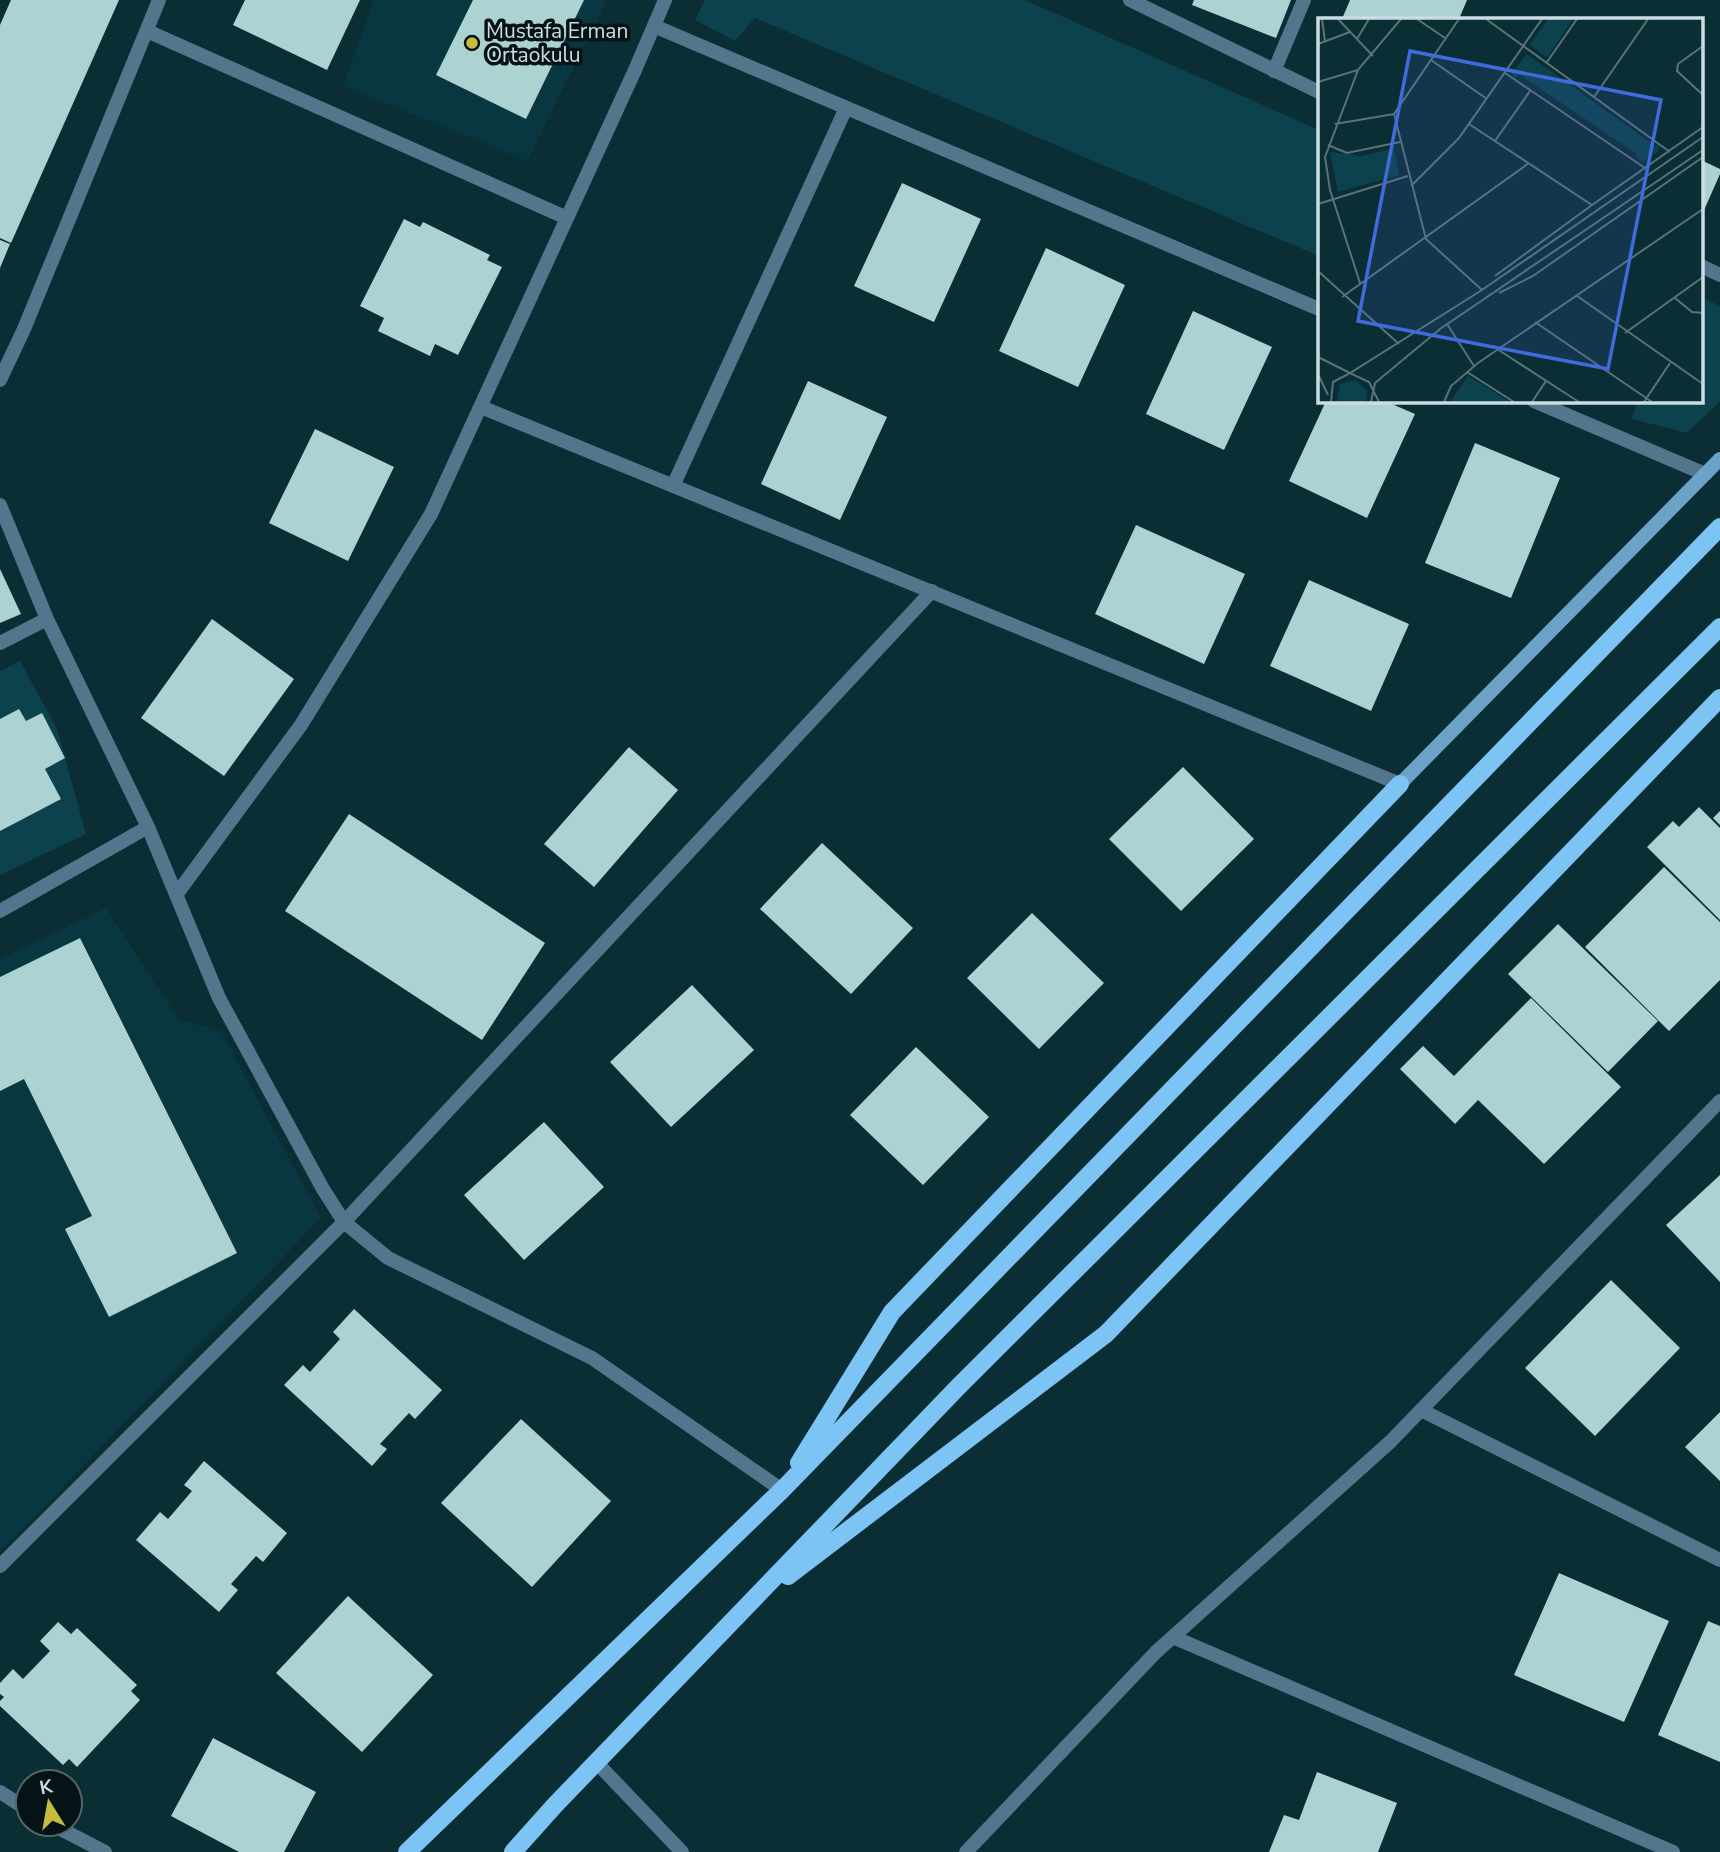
<svg xmlns="http://www.w3.org/2000/svg" width="1720" height="1852" font-family="'Nunito Sans',sans-serif">
	<style>
		.built { fill: #093741 }
		.green { fill: #0c424e }
		.building { fill: #acd3d1 }
		.lines { fill: none; stroke-linecap: round; stroke-linejoin: round }
		.street { stroke: #54768d; stroke-width: 14 }
		.secondary { stroke: #6ba2c7; stroke-width: 14 }
		.primary { stroke: #7cc4f4; stroke-width: 18 }
		.poi-dot { fill: #c8bb3b; stroke: #061316; stroke-width: 2.5 }
		.labels { text-anchor: middle; dominant-baseline: central; stroke-width: 7; stroke-linejoin: round; paint-order: stroke }
		.poi-label { font-size: 21px; fill: #cbdde2; stroke: #061316; text-anchor: start }
		.inset-road { fill: none; stroke: #58737a; stroke-width: 2 }
		.view { fill: #406bda; fill-opacity: 0.15; stroke: #406bda; stroke-width: 3.5 }
		.inset-edge { fill: none; stroke: #cbdde2; stroke-width: 3.5 }
	</style>
	<rect width="100%" height="100%" fill="#0b2d34"/>
	<path class="built" d="M374,0H607L527,161L343,86Z
		M106,908L179,1020L221,1031L321,1218L5,1547L0,1548V959Z"/>
	<path class="green" d="M705,0H1025L1319,130V256L755,18L735,41L695,20Z
		M1701,297L1720,306V401L1687,433L1632,419L1637,401H1701Z
		M20,661L57,729L86,834L0,875V671Z"/>
	<path class="building" d="M11,0H119L11,243L0,238V25Z
		M245,0H360L327,70L233,25Z
		M473,0H584L526,119L436,75Z
		M1194,0H1291L1276,38L1192,5Z
		M1350,0H1467L1459,19H1342Z
		M1701,160L1720,169V174L1701,217Z
		M902,183L981,219L934,322L854,286Z
		M404,219L420,227L423,222L490,255L487,260L502,267L458,355L435,344L430,356L378,331L384,318L360,306Z
		M0,240L10,244L0,268Z
		M1046,248L1125,285L1078,387L999,351Z
		M1193,311L1272,347L1224,450L1146,414Z
		M808,381L887,417L840,520L761,484Z
		M1326,401H1385L1415,414L1367,518L1289,481Z
		M315,429L394,467L348,561L269,523Z
		M1475,443L1560,478L1511,598L1425,563Z
		M1136,525L1245,574L1204,664L1095,614Z
		M0,569L21,614L0,623Z
		M1309,580L1409,624L1371,711L1270,666Z
		M212,619L294,679L224,776L141,718Z
		M19,709L26,721L42,713L65,758L45,769L61,799L0,831V719Z
		M629,747L678,790L594,887L544,844Z
		M1183,767L1254,839L1181,911L1109,839Z
		M1699,807L1720,828V920L1647,847L1673,821L1679,827Z
		M1720,811V825L1713,818Z
		M349,814L545,943L482,1040L285,911Z
		M822,843L913,928L851,994L760,909Z
		M1664,867L1720,922V980L1669,1031L1585,947Z
		M1032,913L1104,983L1039,1049L967,978Z
		M1558,924L1658,1021L1608,1072L1508,974Z
		M80,938L237,1253L109,1317L65,1229L92,1216L24,1079L0,1091V977Z
		M692,985L754,1050L671,1127L610,1062Z
		M1531,998L1621,1087L1544,1164L1478,1100L1455,1124L1400,1069L1423,1046L1454,1076Z
		M916,1047L989,1117L923,1185L850,1115Z
		M544,1122L604,1187L524,1260L464,1195Z
		M1720,1175V1282L1666,1225Z
		M1611,1280L1680,1348L1595,1436L1525,1368Z
		M354,1309L442,1390L415,1419L409,1413L380,1444L387,1449L372,1466L284,1385L303,1365L310,1372L340,1339L333,1332Z
		M1720,1412V1481L1685,1447Z
		M521,1419L611,1501L532,1587L441,1503Z
		M204,1461L287,1533L263,1562L256,1556L231,1584L238,1590L219,1612L136,1540L160,1512L168,1519L192,1491L184,1485Z
		M1559,1573L1669,1621L1624,1722L1514,1675Z
		M348,1596L433,1675L362,1752L276,1673Z
		M1708,1621L1720,1626V1762L1658,1735Z
		M58,1622L71,1634L77,1628L137,1685L131,1691L140,1700L77,1767L69,1759L63,1765L0,1706V1701L4,1697L0,1694V1683L13,1669L23,1679L50,1651L40,1641Z
		M213,1738L316,1792L284,1852H239L171,1816Z
		M1317,1772L1397,1803L1378,1852H1269L1284,1815L1299,1820Z"/>
	<g class="lines">
		<path class="street" d="M1130,0L1319,92
			M654,26L1319,309
			M147,31L567,218
			M1274,71L1304,0
			M1701,266L1720,275
			M0,380L24,329L159,0
			M1534,401L1705,474
			M481,407L1400,784
			M673,486L846,108
			M0,505L47,619L148,827L219,998L323,1189L344,1222L388,1258L592,1358L782,1490
			M0,643L47,619
			M176,895L301,725L431,514L635,70L665,0
			M0,911L148,827
			M1421,1410L1720,1560
			M0,1566L344,1222L932,591
			M1173,1637L1673,1852
			M596,1762L682,1852
			M0,1792L28,1810
			M51,1824L105,1852
			M966,1852L1156,1652L1390,1442L1720,1101"/>
		<path class="secondary" d="M1400,784L1720,459"/>
		<path class="primary" d="M799,1463L892,1312L1400,784
			M788,1576L1106,1334L1720,698
			M407,1852L782,1490L1720,527
			M513,1852L555,1805L959,1386L1720,627"/>
	</g>
	<circle class="poi-dot" cx="472" cy="43" r="7"/>
	<g class="labels">
		<g class="poi-label">
			<text x="486" y="31">Mustafa Erman<tspan x="486" dy="24">Ortaokulu</tspan></text>
		</g>
	</g>
	<g transform="translate(1318 18)">
		<rect width="385" height="385" fill="#0b2d34"/>
		<path d="M230,1H255L229,40L212,27ZM209,36L337,128L341,126L340,134L325,144L318,140L319,136L202,57L198,60L193,56ZM76,130L81,157L20,174L12,134L44,138ZM150,358L192,384H132ZM37,362L49,373L48,384H19L22,366Z" fill="#0c424e"/>
		<path class="inset-road" d="M4,1L7,23M20,1L55,38M99,1L127,20M141,1L76,96L108,221L164,272M168,1L352,134M39,21L51,1M0,26L32,14M385,28L360,46L359,53L385,77M113,42L169,81M229,44L259,1M40,52L7,139L12,172L42,265M187,55L327,150M0,64L40,52L83,1M276,79L330,1M17,106L76,96M151,106L274,187L385,109M177,123L212,73M10,127L29,135L82,124M93,168L141,120L224,1M0,186L90,158M0,253L81,326M177,258L274,187M181,275L215,258L385,139M259,278L385,366M24,279L211,145M357,280L374,294L385,295M217,304L334,384M129,306L156,348M307,315L385,259M179,331L261,384M0,339L32,355L164,272L385,119M149,354L196,384M0,356L10,377M13,384L15,364L32,355L51,364L61,384M53,384L57,365L122,311L385,132M126,384L133,368L160,345L385,191M214,384L228,363M326,384L352,345"/>
		<path class="view" d="M92,33L343,82L290,351L40,303Z"/>
		<rect width="385" height="385" class="inset-edge"/>
	</g>
	<g transform="translate(49 1803) rotate(349)"><circle r="33" fill="#061316" stroke="#556468" stroke-width="2"/>
	<path d="M0-5L12 26L0 18L-12 26Z" fill="#c8bb3b"/>
	<text y="-10" font-size="19" font-weight="bold" text-anchor="middle" fill="#cbdde2">K</text>
	</g>
</svg>
